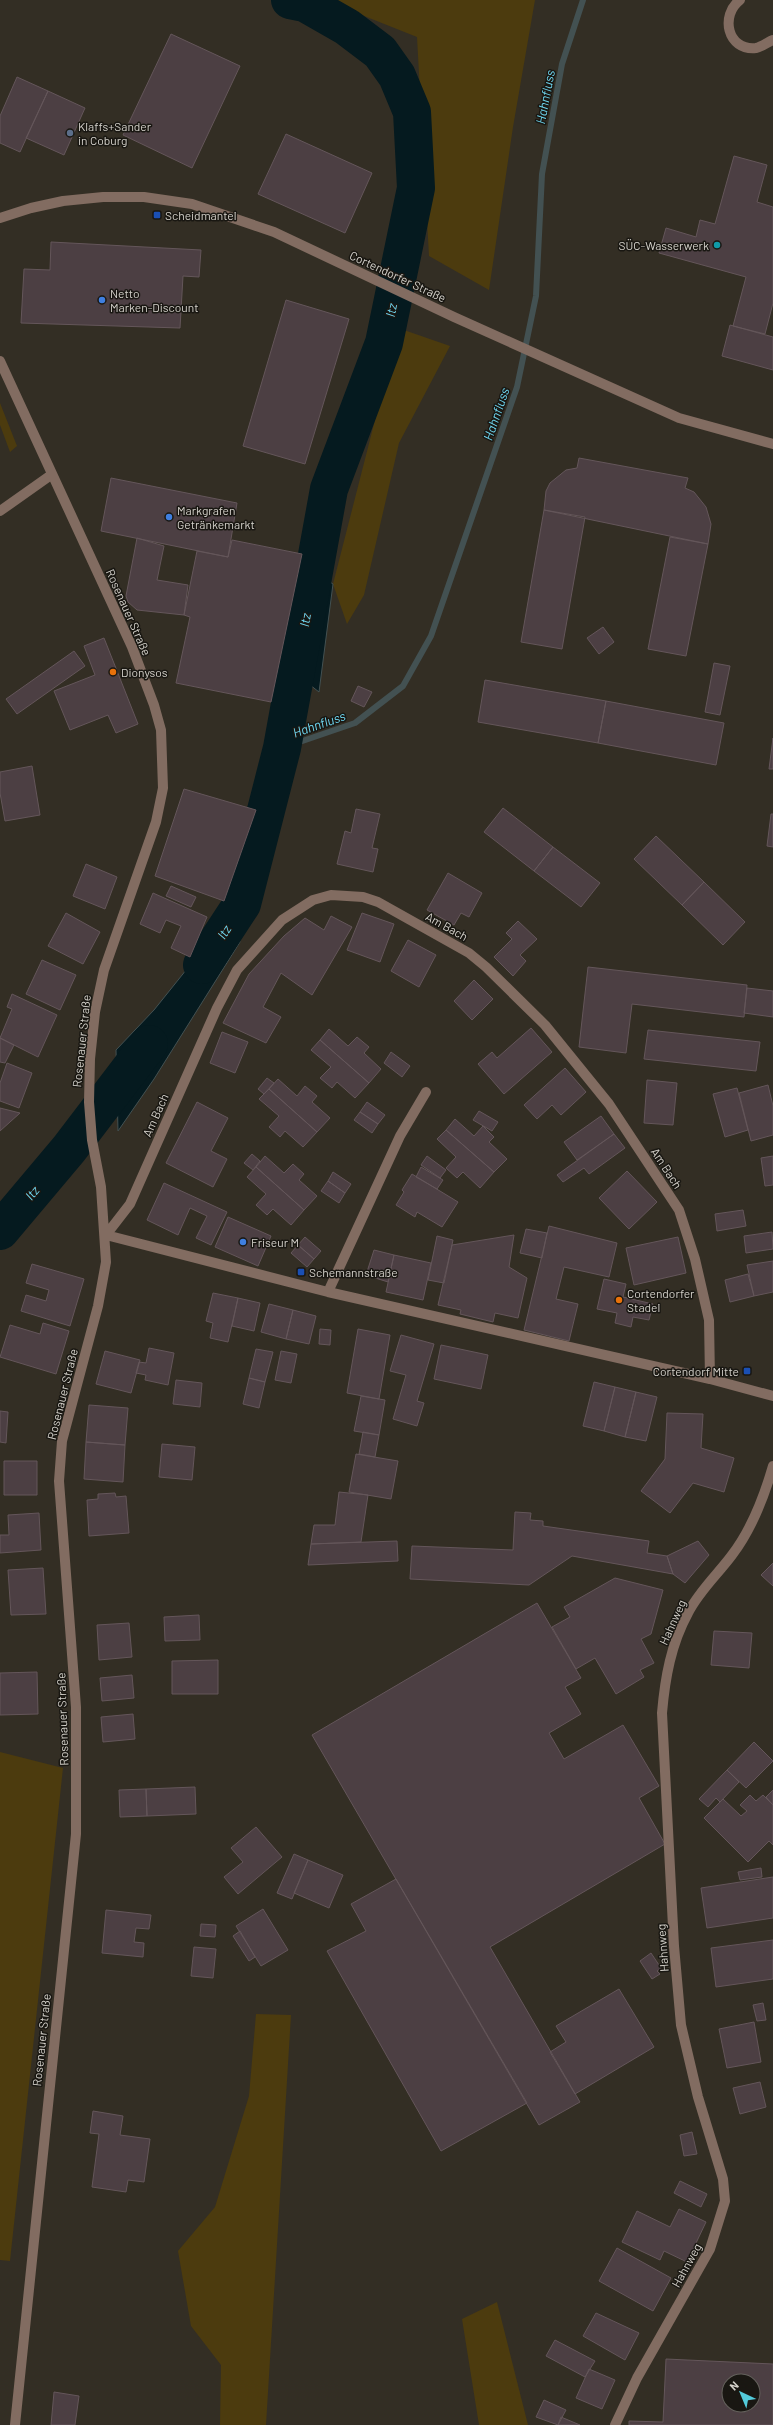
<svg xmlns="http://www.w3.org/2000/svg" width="773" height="2425" font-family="Barlow,sans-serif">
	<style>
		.green { fill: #4c3b0e }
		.water { fill: #051a1f; stroke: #435152 }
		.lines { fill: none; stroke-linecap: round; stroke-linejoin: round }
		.stream { stroke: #435152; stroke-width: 6 }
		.river { stroke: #051a1f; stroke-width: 38 }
		.building { fill: #4c3f43; stroke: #64565a; fill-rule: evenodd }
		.minor { stroke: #826c61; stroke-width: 10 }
		.service-dot { fill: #5c6f8a; stroke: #191712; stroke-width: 1.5 }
		.transit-dot { fill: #1a4fb4; stroke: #191712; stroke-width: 1.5 }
		.culture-dot { fill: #0f9aa8; stroke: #191712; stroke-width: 1.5 }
		.shop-dot { fill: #3f7fe0; stroke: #191712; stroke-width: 1.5 }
		.food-dot { fill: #e8710a; stroke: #191712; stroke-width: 1.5 }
		.labels { text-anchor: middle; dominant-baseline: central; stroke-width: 3; stroke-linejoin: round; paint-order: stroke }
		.poi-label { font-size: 12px; fill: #d4d1ca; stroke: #191712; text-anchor: start }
		.street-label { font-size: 12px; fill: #d4d1ca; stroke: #191712 }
		.water-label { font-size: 13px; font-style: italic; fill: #6fd7f1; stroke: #191712 }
	</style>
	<rect width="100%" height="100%" fill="#332e24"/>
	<path class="green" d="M324,0H535L513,127L489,290L429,256L417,37Z
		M401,329L450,346L399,443L364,595L347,624L333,584L384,385Z
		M0,403L17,446L10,452L0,425Z
		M0,1752L63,1768L10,2261L0,2260Z
		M256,2014L291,2015L266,2425H220L221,2365L191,2326L178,2251L215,2207L249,2096Z
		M497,2302L528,2425H479L462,2319Z"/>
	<path class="water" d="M304,565L333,584L319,692L291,670Z
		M227,909L240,942L154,1079L118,1131L116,1050L154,1010L223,924Z"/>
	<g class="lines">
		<path class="stream" d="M282,748L355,723L403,686L431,636L517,387L536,296L542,174L562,64L583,0"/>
		<path class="river" d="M202,965L242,904L282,748L329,489L384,343L416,188L412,112L397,76L380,52L347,27L305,3L290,0
			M0,1231L69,1149L149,1044"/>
	</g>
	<path class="building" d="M171,34L240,66L192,168L123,135Z
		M17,77L48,91L20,152L0,143V116Z
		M48,91L85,108L64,155L26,138Z
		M286,134L372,173L345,233L258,194Z
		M734,156L767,165L757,202L773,207V303L765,334L733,326L746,277L659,253L666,228L696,237L700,220L715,224Z
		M51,242L201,250L199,277L183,276L180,328L21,323L24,269L50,270Z
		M286,300L349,319L305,464L243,446Z
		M730,325L773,337V370L722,356Z
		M579,458L688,478L685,488L694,492L706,507L711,524L708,544L544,510L546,491L550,483L566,470L577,468Z
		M111,478L237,503L228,557L101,531Z
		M544,510L585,517L562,649L521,642Z
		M670,537L708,544L686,656L648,649Z
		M137,538L164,546L157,580L188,585L184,615L137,610L128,602L126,596Z
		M232,540L302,554L271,702L176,683L190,617L184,615L197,551L228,557Z
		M603,627L614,642L599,654L587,638Z
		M104,638L138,724L116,733L108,715L70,730L54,691L95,675L84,646Z
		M74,651L85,666L17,714L6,699Z
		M714,663L730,666L720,715L705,712Z
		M485,680L606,701L598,743L478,722Z
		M358,686L372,692L364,707L351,701Z
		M606,701L724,723L716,765L598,743Z
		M773,738V769H769Z
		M32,766L40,815L5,821L0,793V772Z
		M184,789L256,810L224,901L155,876Z
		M503,808L553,847L534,871L484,832Z
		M356,809L380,814L372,848L378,849L373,872L337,864L345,831L351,833Z
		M771,814H773V847L767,846Z
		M656,836L704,882L682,905L634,859Z
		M553,847L600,883L581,907L534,871Z
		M86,864L117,877L105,909L73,896Z
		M448,873L482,893L469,917L461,913L454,925L427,910Z
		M704,882L745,922L723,945L682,905Z
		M171,886L196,897L191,907L166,896Z
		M153,893L207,917L190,957L171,948L181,926L166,920L160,933L140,924Z
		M66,913L100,932L83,964L48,946Z
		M362,913L394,924L380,962L347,950Z
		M331,916L352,927L312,995L281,973L263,1007L281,1017L266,1043L223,1023L249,974L284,936L305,918L324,930Z
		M518,921L537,939L520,955L526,961L513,976L494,957L512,939L506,933Z
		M408,940L436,955L419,987L391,971Z
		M42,960L76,975L60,1010L26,994Z
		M588,967L747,985L744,1017L632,1004L626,1053L579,1047Z
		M474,980L493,999L472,1020L454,1001Z
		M747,988L773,991V1017L744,1013Z
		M12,994L57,1015L38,1057L0,1038L12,1009L7,1007Z
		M531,1028L552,1052L504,1094L478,1064L492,1052L497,1058Z
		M329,1029L348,1046L357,1037L369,1047L364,1053L381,1069L369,1083L320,1040Z
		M648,1030L760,1042L756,1071L644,1059Z
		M222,1032L248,1042L235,1073L210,1063Z
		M0,1038L14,1045L5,1063L0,1062Z
		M320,1040L369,1083L355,1098L337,1082L332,1088L320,1078L331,1067L311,1050Z
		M391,1052L410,1066L402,1077L384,1063Z
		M7,1063L32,1073L19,1108L0,1101V1083Z
		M565,1068L586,1092L561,1115L552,1105L537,1119L524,1105Z
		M267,1078L274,1083L264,1094L258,1089Z
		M278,1079L297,1096L305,1086L317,1096L312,1102L330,1118L317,1132L269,1089Z
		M647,1080L677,1083L673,1125L644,1123Z
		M768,1085L773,1106V1135L751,1141L739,1093Z
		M737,1088L748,1130L725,1137L713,1094Z
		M269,1089L317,1132L303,1147L285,1131L280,1137L269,1127L279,1116L259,1099Z
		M197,1102L228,1118L211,1151L227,1159L213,1187L166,1163Z
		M367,1102L385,1115L378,1124L360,1112Z
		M0,1108L20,1113L0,1131Z
		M479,1111L498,1122L492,1131L473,1120Z
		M360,1112L378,1124L372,1133L354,1120Z
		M601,1116L614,1134L577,1160L564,1142Z
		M455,1119L474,1136L483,1126L494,1137L489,1142L507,1159L494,1172L446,1130Z
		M446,1130L494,1172L480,1188L463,1172L457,1178L446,1168L456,1157L437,1139Z
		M614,1134L625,1148L589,1174L584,1168L563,1182L557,1175Z
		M252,1154L260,1161L253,1170L244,1163Z
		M265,1156L284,1173L293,1164L304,1174L299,1180L317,1196L304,1210L256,1167Z
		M427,1156L446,1170L440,1178L421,1165Z
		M773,1156V1185L765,1186L761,1158Z
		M256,1167L304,1210L291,1225L273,1209L267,1215L256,1205L266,1194L247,1177Z
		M421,1167L443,1180L437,1189L416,1177Z
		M627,1171L657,1202L629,1229L599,1198Z
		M333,1172L351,1184L345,1193L328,1181Z
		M412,1174L458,1202L442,1227L417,1212L415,1217L396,1205L404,1192L402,1190Z
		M328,1181L345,1193L339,1203L321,1191Z
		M164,1183L227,1212L211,1245L196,1238L207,1216L190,1208L178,1235L147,1220Z
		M743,1210L746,1226L717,1231L715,1214Z
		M228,1217L271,1236L258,1266L215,1247Z
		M549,1226L617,1243L609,1277L564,1267L556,1299L578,1304L569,1341L524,1330Z
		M526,1229L547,1233L542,1258L520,1253Z
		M772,1232L773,1249L746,1253L744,1236Z
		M514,1235L509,1267L527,1278L518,1318L495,1313L493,1322L460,1314L461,1310L438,1305L452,1245Z
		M437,1236L453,1240L444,1283L428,1280Z
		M305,1237L321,1251L314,1259L298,1245Z
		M678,1237L686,1273L634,1285L626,1248Z
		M298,1245L314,1259L307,1267L291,1253Z
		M374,1250L394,1255L388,1282L366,1275Z
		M394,1255L431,1263L423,1300L386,1292Z
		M773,1261V1292L754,1296L747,1265Z
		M32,1264L84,1279L70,1326L21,1311L26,1295L46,1301L49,1290L26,1283Z
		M748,1274L754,1296L730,1302L725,1280Z
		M604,1279L626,1284L623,1297L653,1304L649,1320L633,1317L631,1327L615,1323L617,1313L597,1309Z
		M213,1293L238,1298L228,1342L210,1338L213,1323L206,1321Z
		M238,1298L260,1303L254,1331L232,1326Z
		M269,1304L293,1310L286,1339L261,1332Z
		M293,1310L316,1316L309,1344L286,1339Z
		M43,1323L69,1331L56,1374L0,1357L10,1325L40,1334Z
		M320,1329L331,1330L330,1345L319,1344Z
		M358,1329L390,1335L379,1399L347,1393Z
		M401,1335L434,1344L417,1401L424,1403L417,1426L393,1419L406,1375L390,1371Z
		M441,1345L488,1355L481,1389L434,1379Z
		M149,1348L174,1353L168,1385L145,1380L146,1375L136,1373L139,1362L146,1363Z
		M256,1349L273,1352L265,1382L249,1378Z
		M105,1351L140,1360L131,1393L96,1384Z
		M281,1351L297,1354L291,1383L275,1380Z
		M249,1378L265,1382L259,1408L243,1404Z
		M176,1380L202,1383L200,1407L173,1404Z
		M594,1382L615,1387L604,1431L583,1426Z
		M615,1387L636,1392L625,1437L604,1431Z
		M636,1392L657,1397L646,1441L625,1437Z
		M361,1396L385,1400L379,1435L354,1431Z
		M89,1405L128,1408L125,1445L86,1442Z
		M0,1411L8,1412L6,1443L0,1442Z
		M667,1413L703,1414L701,1448L734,1458L724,1492L693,1483L670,1513L641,1491L665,1459Z
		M363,1432L379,1435L375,1457L359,1454Z
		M86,1442L125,1445L123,1482L84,1479Z
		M162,1444L195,1447L192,1480L159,1477Z
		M356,1454L398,1461L391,1499L349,1492Z
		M4,1461H37V1495H4Z
		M339,1492L368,1495L361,1542L311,1544L314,1525H335Z
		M115,1493L116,1497L126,1496L129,1533L89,1536L87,1500L98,1499V1494Z
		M515,1512L531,1513L530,1520L543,1521V1526L649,1541L647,1553L667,1556L673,1574L572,1556L529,1585L410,1579L412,1546L513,1550Z
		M39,1513L41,1550L0,1553V1535H9L8,1515Z
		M397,1541L398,1561L308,1565L311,1544Z
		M698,1541L709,1555L685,1583L673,1574L667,1556Z
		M773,1563V1586L761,1575Z
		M43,1568L46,1614L11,1615L8,1570Z
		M615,1578L663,1590L651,1634L641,1639L654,1663L640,1670L644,1677L616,1694L595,1658L576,1669L552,1627L570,1617L564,1607Z
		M537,1603L581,1678L565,1687L581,1714L549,1733L564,1759L623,1725L659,1786L639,1798L665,1844L490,1947L580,2102L539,2125L312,1735Z
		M199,1615L200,1640L165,1641L164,1617Z
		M129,1623L132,1657L99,1660L97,1625Z
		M714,1631L752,1633L749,1668L711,1665Z
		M218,1660V1694H172V1661Z
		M37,1672L38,1714L0,1715V1673Z
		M132,1675L134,1698L102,1701L100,1678Z
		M133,1714L135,1739L103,1742L101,1717Z
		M754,1742L773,1761L746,1788L727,1770Z
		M727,1770L739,1782L720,1802L716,1798L708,1807L699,1799Z
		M195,1787L196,1814L147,1816L146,1789Z
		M146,1789L147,1816L120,1817L119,1790Z
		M773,1790V1805L766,1797Z
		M750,1795L756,1801L763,1795L773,1805V1845L769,1841L748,1862L704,1818L723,1799L741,1816L747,1811L740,1805Z
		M256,1827L282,1857L238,1894L224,1877L243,1862L231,1848Z
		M294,1854L308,1860L292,1899L277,1893Z
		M308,1860L343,1875L329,1908L294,1893Z
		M761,1868L762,1877L740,1880L738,1872Z
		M773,1877V1918L707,1928L701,1888Z
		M396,1879L527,2103L441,2151L327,1951L366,1931L351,1904Z
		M263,1909L288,1950L261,1966L236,1926Z
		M106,1910L151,1915L149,1929L136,1928L134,1942L144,1943L143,1957L102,1953Z
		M201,1924L216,1925L215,1937L200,1936Z
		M240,1931L255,1957L249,1961L233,1936Z
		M773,1940V1979L716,1987L711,1948Z
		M194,1947L216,1949L213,1978L191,1976Z
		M651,1953L661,1968L657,1971L660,1974L652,1979L640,1961Z
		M619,1989L654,2047L575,2094L550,2052L566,2042L556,2026Z
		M763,2003L766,2020L757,2021L753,2005Z
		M754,2022L761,2062L727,2068L719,2029Z
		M760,2082L766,2107L740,2114L733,2088Z
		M93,2111L123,2116L120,2135L150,2139L144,2182L128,2180L126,2192L92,2187L99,2134L90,2133Z
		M692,2132L697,2154L684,2156L680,2135Z
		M680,2181L707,2194L701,2207L674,2193Z
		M679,2209L706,2222L687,2262L664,2251L660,2260L622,2242L637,2211L670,2227Z
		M617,2248L671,2278L653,2311L599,2281Z
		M596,2313L639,2333L625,2360L583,2336Z
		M555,2340L595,2361L585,2377L546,2356Z
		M666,2359L773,2364V2425H629V2421L663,2422ZM729,2381H753V2405H729Z
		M589,2369L615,2380L602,2409L576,2398Z
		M54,2392L79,2396L75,2425H51Z
		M544,2400L566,2410L558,2425L536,2417Z
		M561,2417L580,2425H558Z"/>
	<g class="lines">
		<path class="minor" d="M740,0C720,15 727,51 756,48C761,47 768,42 773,40
			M0,218L31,208L63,201L103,197H144L192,204L274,232L454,317L679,418L773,444
			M0,361L132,647L154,705L161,730L163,788L156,822L104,970L95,1012L90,1059L89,1102L92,1140L101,1187L106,1262L98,1306L62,1441L59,1481L76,1707V1834L15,2425
			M0,511L51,475
			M106,1235L130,1204L217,1008L237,970L282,920L313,900L331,895L363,897L378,902L469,953L486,967L545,1025L609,1104L679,1210L695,1259L709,1320L710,1379
			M106,1235L328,1292L710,1379L773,1396
			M328,1292L400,1136L426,1092
			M615,2425L637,2378L710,2249L725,2201L723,2179L698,2097L681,2025L674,1946L662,1713C665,1678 671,1644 688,1613C699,1591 718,1574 732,1555C752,1529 764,1497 773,1466"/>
	</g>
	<circle class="service-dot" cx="70" cy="133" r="4"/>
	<g class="transit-dot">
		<rect x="153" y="211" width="8" height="8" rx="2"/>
		<rect x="297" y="1268" width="8" height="8" rx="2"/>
		<rect x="743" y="1367" width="8" height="8" rx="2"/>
	</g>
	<circle class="culture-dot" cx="717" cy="245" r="4"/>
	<g class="shop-dot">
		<circle cx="102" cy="300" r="4"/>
		<circle cx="169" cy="517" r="4"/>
		<circle cx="243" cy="1242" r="4"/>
	</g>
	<g class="food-dot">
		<circle cx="113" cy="672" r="4"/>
		<circle cx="619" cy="1300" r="4"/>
	</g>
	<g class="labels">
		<g class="poi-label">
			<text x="78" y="126">Klaffs+Sander<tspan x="78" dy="14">in Coburg</tspan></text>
			<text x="165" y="215">Scheidmantel</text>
			<text x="709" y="245" text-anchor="end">SÜC-Wasserwerk</text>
			<text x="110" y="293">Netto<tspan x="110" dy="14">Marken-Discount</tspan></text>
			<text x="177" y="510">Markgrafen<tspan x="177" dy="14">Getränkemarkt</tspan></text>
			<text x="121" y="672">Dionysos</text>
			<text x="251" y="1242">Friseur M</text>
			<text x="309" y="1272">Schemannstraße</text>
			<text x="627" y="1293">Cortendorfer<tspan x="627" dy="14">Stadel</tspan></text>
			<text x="739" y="1371" text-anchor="end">Cortendorf Mitte</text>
		</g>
		<g class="street-label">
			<text transform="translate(398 276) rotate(25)">Cortendorfer Straße</text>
			<text transform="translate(129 612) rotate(66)">Rosenauer Straße</text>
			<text transform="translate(447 926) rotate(29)">Am Bach</text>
			<text transform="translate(81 1041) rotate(-84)">Rosenauer Straße</text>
			<text transform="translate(155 1115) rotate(-66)">Am Bach</text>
			<text transform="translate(667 1168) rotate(57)">Am Bach</text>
			<text transform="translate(62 1394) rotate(-76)">Rosenauer Straße</text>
			<text transform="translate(672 1622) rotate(-66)">Hahnweg</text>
			<text transform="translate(62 1719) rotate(-92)">Rosenauer Straße</text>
			<text transform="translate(662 1948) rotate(-94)">Hahnweg</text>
			<text transform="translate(41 2040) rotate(-84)">Rosenauer Straße</text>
			<text transform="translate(686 2265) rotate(-61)">Hahnweg</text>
		</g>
		<g class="water-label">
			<text transform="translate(545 97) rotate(-79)">Hahnfluss</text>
			<text transform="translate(391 310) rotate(-78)">Itz</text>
			<text transform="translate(496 414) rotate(-71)">Hahnfluss</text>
			<text transform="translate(305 620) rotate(-80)">Itz</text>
			<text transform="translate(319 724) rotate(-19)">Hahnfluss</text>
			<text transform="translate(224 932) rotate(-57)">Itz</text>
			<text transform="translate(32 1193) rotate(-50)">Itz</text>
		</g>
	</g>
	<g transform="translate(741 2393) rotate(316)"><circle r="19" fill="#191712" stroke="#64615c"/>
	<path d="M0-3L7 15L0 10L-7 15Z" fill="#53cbda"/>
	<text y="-6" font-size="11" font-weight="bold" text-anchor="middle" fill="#d4d1ca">N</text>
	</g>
</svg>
